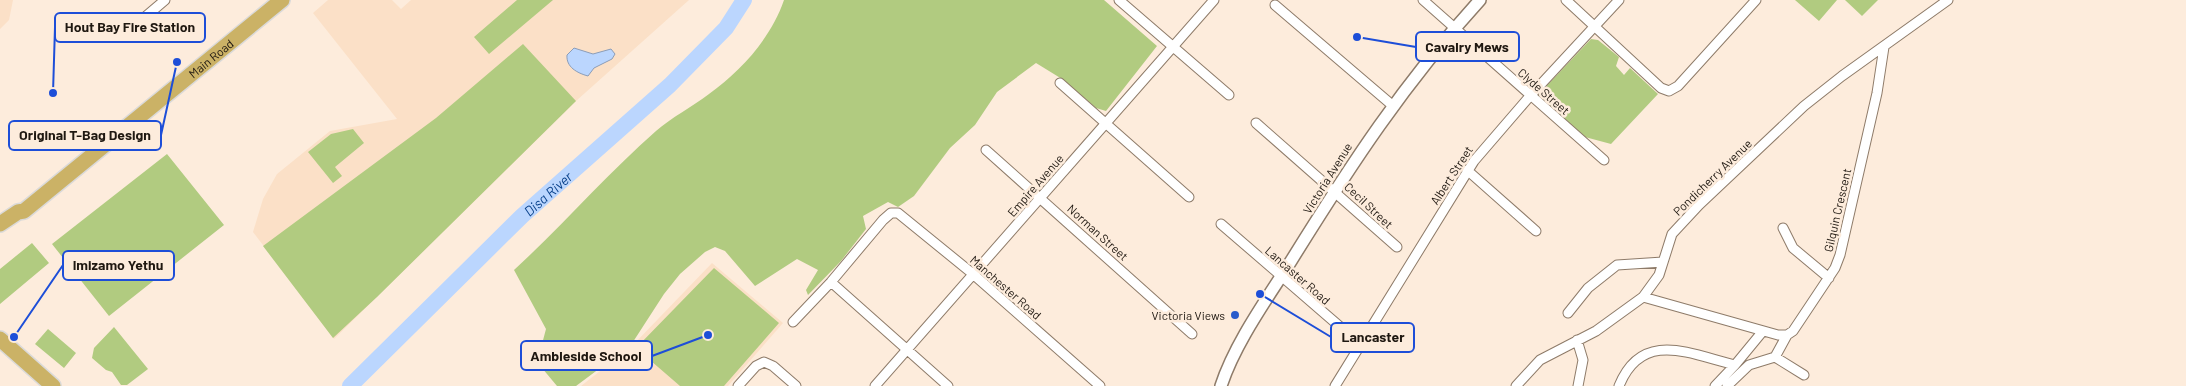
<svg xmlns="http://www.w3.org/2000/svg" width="2186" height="386" font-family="Barlow,sans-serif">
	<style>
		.built { fill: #fbe0c7 }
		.green { fill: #b1cb80 }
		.water { fill: #bbd6fe; stroke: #8c9db7 }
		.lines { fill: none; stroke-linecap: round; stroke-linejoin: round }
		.river { stroke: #bbd6fe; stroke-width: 16 }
		.minor-casing { stroke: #8e7b69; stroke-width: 11 }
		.tertiary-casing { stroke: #8e7b69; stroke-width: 14 }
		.primary-casing { stroke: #dbdad9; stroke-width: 18 }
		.minor { stroke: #fff; stroke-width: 9 }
		.tertiary { stroke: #fff; stroke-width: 11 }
		.primary { stroke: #cbb266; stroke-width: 15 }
		.poi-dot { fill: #2a5ccb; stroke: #fdecdc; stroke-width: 2 }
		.labels { text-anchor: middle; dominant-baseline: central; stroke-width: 5; stroke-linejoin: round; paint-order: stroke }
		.street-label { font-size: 12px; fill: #1f1811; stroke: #fdecdc }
		.poi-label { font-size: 12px; fill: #1f1811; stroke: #fdecdc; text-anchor: end }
		.water-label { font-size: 14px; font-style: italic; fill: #0b438c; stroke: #fdecdc }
		.leader { fill: none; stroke: #1d4ed8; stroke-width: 2 }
		.callout-dot { fill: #1d4ed8; stroke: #fdecdc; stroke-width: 2 }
		.callout { fill: #fdecdc; stroke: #1d4ed8; stroke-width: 2 }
		.callout-label { font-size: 14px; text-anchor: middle; font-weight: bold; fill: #1f1811 }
	</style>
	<rect width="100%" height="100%" fill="#fdecdc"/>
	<path class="built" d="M0,0H13L9,20L0,29Z
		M328,0H392L401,9L411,0H689L576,101L334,339L253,232L263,199L277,174L330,131L397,119L313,13Z
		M712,263L783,323L728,386H581L632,346Z"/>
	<path class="green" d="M517,0H553L489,54L474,37Z
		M784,0H1104L1157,46L1106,111L1096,108L1062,79L1036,63L997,92L975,125L950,148L914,196L898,207L888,202L863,216L866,229L841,261L808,295L806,290L818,270L797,259L755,286L725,251L715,247L705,252L680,274L664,294L631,345L576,386H557L542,368V344L546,329L514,270C563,225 606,175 656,131C672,117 692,107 709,94C741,71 771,38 784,0Z
		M1795,0H1837L1819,21Z
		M1845,0H1878L1862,16Z
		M1591,39L1598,40L1619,57L1616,66L1624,75L1630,68L1658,94L1611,144L1585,137L1538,95Z
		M523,44L576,101L377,297L333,338L263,246L436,118Z
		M353,129L364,143L335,167L342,176L333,183L308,152L331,134Z
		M167,154L224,225L109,316L52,244Z
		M32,243L49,263L0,304V269Z
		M714,268L779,323L724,386H680L636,348Z
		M114,327L148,369L127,385H121L112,372L106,370L92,358L94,348Z
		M48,329L76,353L64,368L35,344Z"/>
	<path class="water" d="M574,48L593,54L611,49L615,54L612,59L594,68L588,76C577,73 566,67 567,55Z"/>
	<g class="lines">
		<path class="river" id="s1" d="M350,386L522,216L670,85L726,28L744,0"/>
		<g class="minor-casing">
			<path id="minor" d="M1119,0L1229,95
				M1423,0L1604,160
				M1566,0L1661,88L1669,91L1678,86L1756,0
				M1275,5L1392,105
				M138,23L165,0
				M1060,83L1189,197
				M1256,123L1397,247
				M986,150L1192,334
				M1467,170L1536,231
				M1221,224L1360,344
				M1783,228L1793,248L1829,278
				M831,282L948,386
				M1643,297L1778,335H1787L1793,331L1835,268L1840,255L1877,93L1884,47
				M1568,313L1588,288L1617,265L1663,262
				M793,322L831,282L883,220L891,213H898L973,274L1100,386
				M1577,340L1583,360L1578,386
				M1775,357L1804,375
				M738,386L756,366L764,362L773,366L796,386
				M875,386L1214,0
				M1335,386L1474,161L1530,96L1619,0
				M1516,386L1540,360L1596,331L1643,297L1659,275L1672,234L1699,205L1804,106L1842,76L1948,0
				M1619,386C1642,329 1690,354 1735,365L1763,331
				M1715,386L1735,365
				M1727,386L1749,365L1775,357L1787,335"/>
		</g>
		<g class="tertiary-casing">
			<path id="tertiary" d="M1221,386C1235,343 1267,299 1291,261C1350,166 1404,83 1480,0"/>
		</g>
		<g class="primary-casing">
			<g id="primary">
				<path id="s2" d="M0,224L18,212L24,211L282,0"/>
				<path d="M0,339L53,386"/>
			</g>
		</g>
		<use href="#minor" class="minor"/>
		<use href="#tertiary" class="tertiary"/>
		<use href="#primary" class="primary"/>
	</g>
	<circle class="poi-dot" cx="1235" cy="315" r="5"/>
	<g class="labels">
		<g class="street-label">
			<text stroke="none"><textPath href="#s2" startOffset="269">Main Road</textPath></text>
			<text transform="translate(1544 91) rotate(41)">Clyde Street</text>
			<text transform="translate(1451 175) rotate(-57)">Albert Street</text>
			<text transform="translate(1712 177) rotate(-44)">Pondicherry Avenue</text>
			<text transform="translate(1327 178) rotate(-58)">Victoria Avenue</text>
			<text transform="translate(1035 185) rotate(-49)">Empire Avenue</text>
			<text transform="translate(1369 205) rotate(43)">Cecil Street</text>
			<text transform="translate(1837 210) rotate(-77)">Gilquin Crescent</text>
			<text transform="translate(1098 232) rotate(42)">Norman Street</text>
			<text transform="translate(1298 275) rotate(41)">Lancaster Road</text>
			<text transform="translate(1006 287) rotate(41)">Manchester Road</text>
		</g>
		<g class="poi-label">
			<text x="1225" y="315">Victoria Views</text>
		</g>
		<g class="water-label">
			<text stroke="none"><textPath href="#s1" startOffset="276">Disa River</textPath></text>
		</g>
	</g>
	<path class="leader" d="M53 93L55 27M1357 37L1416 47M177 62L161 135M14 337L63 265M1260 294L1331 337M708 335L652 356"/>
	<g class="callout-dot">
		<circle cx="53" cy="93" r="5"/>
		<circle cx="1357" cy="37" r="5"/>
		<circle cx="177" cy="62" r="5"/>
		<circle cx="14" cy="337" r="5"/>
		<circle cx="1260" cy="294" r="5"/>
		<circle cx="708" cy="335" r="5"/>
	</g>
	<g class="callout">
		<rect x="55" y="13" width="150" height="29" rx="5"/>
		<rect x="1416" y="32" width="103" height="29" rx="5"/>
		<rect x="9" y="121" width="152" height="29" rx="5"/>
		<rect x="63" y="251" width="111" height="29" rx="5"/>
		<rect x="1331" y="323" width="83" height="29" rx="5"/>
		<rect x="521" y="341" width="131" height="29" rx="5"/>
	</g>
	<g class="callout-label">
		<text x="130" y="32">Hout Bay Fire Station</text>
		<text x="1467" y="52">Cavalry Mews</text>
		<text x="85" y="140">Original T-Bag Design</text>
		<text x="118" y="270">Imizamo Yethu</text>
		<text x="1373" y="342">Lancaster</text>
		<text x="586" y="361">Ambleside School</text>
	</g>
</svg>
